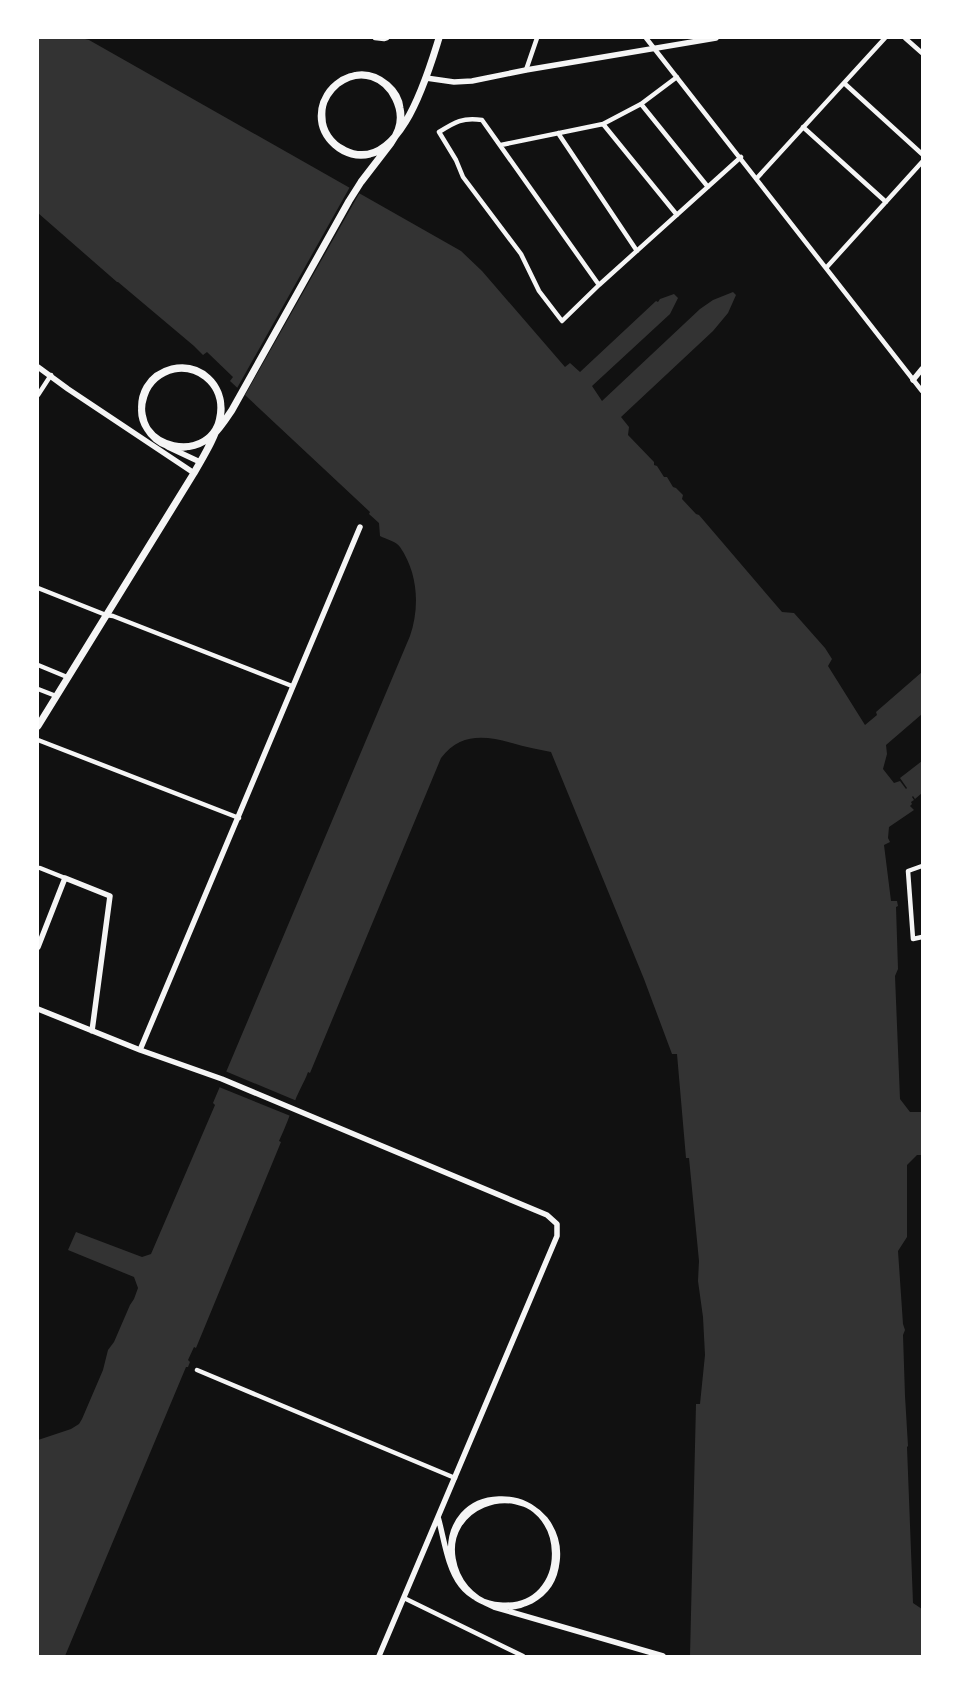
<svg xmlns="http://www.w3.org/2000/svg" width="960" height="1694" font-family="Roboto,sans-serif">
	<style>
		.water { fill: #333 }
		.pier { fill: #111 }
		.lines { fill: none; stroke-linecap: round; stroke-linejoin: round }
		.minor { stroke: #f5f5f5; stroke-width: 4.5 }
		.tertiary { stroke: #f5f5f5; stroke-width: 5.5 }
		.primary { stroke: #f5f5f5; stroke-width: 7 }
	</style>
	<rect width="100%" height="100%" fill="#111"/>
	<path class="water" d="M38,38H81L89,40L461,251L482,271L565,367L570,363L580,372L656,301L658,302L660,299L674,294L678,298L670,314L592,386L602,401L700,309L713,300L733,292L736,295L728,313L713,331L621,417L629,427L628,435L654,462V465L657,466L664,477H667L673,487L676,488L683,495L682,499L696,514L699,515L782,612L794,613L825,648L832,659L828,666L865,725L877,715L876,712L922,672V714L886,745L887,754L883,769L894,783L900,781L906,789L907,788L900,778L922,761V793L915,799L913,796L912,797L914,800L911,802L912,804L910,806L914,810L889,827L888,838L890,842L884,845L891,901H897L898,906L896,907L898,969L895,976L900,1099L910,1112H922V1155H917L907,1165V1237L898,1251L903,1324L905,1330L903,1335L905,1396L908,1446L907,1447L913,1603L922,1609V1656H690L696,1404H700L705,1355L703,1317L698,1281L699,1261L689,1158H686L677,1054H672L644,979L551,752C538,749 525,747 512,743C486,736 461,732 441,758L310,1073L308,1072C304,1083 299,1090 295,1101C290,1115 285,1128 279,1141L281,1142L196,1348L194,1347L188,1360L190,1362L188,1367H186L65,1656H38V1440L71,1429L79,1424L82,1419L103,1370L108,1350L114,1342L130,1305L134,1299L138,1288L134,1277L68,1250L76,1232L142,1257L151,1254L215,1105L213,1103L410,636C420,607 418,573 400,547C397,542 386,539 380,536L379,523L369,514L370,512L230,381L233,377L207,352L203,355L194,346L118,282H117L38,213Z"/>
	<path class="pier" d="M351,185L360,192L244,397L236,390Z
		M225,1071L297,1101L293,1117L219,1087Z"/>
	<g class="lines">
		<path class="minor" d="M375,38L384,39L387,38
			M646,38L922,391
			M905,38L922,53
			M526,70L537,38
			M844,83L922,154
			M641,104L708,187
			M603,124L677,215
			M803,127L886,202
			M558,133L637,251
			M501,145L603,124L641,104L677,77
			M757,178L885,38
			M826,268L922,162
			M599,285L482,120C463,117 455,122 439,132L456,160L463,177L521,254L539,291L562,321L599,285L741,157
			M38,395L51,375
			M38,588L106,615L113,616L292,686
			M38,665L67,677
			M38,689L56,696
			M38,740L239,818
			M922,866L908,871L913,939L922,937
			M40,868L65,878
			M197,1370L455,1478
			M404,1598L523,1656"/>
		<path class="tertiary" d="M426,78L454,82L472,81L526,70L716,38
			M38,367L68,389L194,473
			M913,380L922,369
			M168,447L200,462
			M38,947L65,878L110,896L92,1031
			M38,1009L140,1050L222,1079L547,1215L557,1224V1236L379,1656
			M140,1050L360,527
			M438,1517C444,1538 447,1567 461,1585C470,1597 486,1604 500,1605C574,1611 572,1496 499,1499C435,1501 435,1594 496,1606C554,1617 578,1539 532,1508C520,1500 502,1498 489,1502C435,1518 442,1591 493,1605C506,1608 519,1607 531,1601C547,1592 555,1580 557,1561C559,1545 555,1532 545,1519C512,1480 444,1507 453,1559C457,1583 472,1598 494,1607L663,1656"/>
		<path class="primary" d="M38,726L194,473C209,446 239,404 206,377C197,370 185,367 174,369C160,372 148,382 144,396C126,450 215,469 221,412C222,399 217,386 208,378C198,369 185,366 172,369C124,381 136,453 186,447C195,446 204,442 211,437C219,430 226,419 232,410L349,201L361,182L391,143C398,133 403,121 400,108C399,99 394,91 387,85C348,51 296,110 335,145C345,154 358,157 370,154C432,136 387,47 337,84C327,92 321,104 322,117C322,131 331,144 344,150C399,178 428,73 439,38"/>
	</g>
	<rect width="960" height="1694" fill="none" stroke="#ffffff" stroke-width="78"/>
</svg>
